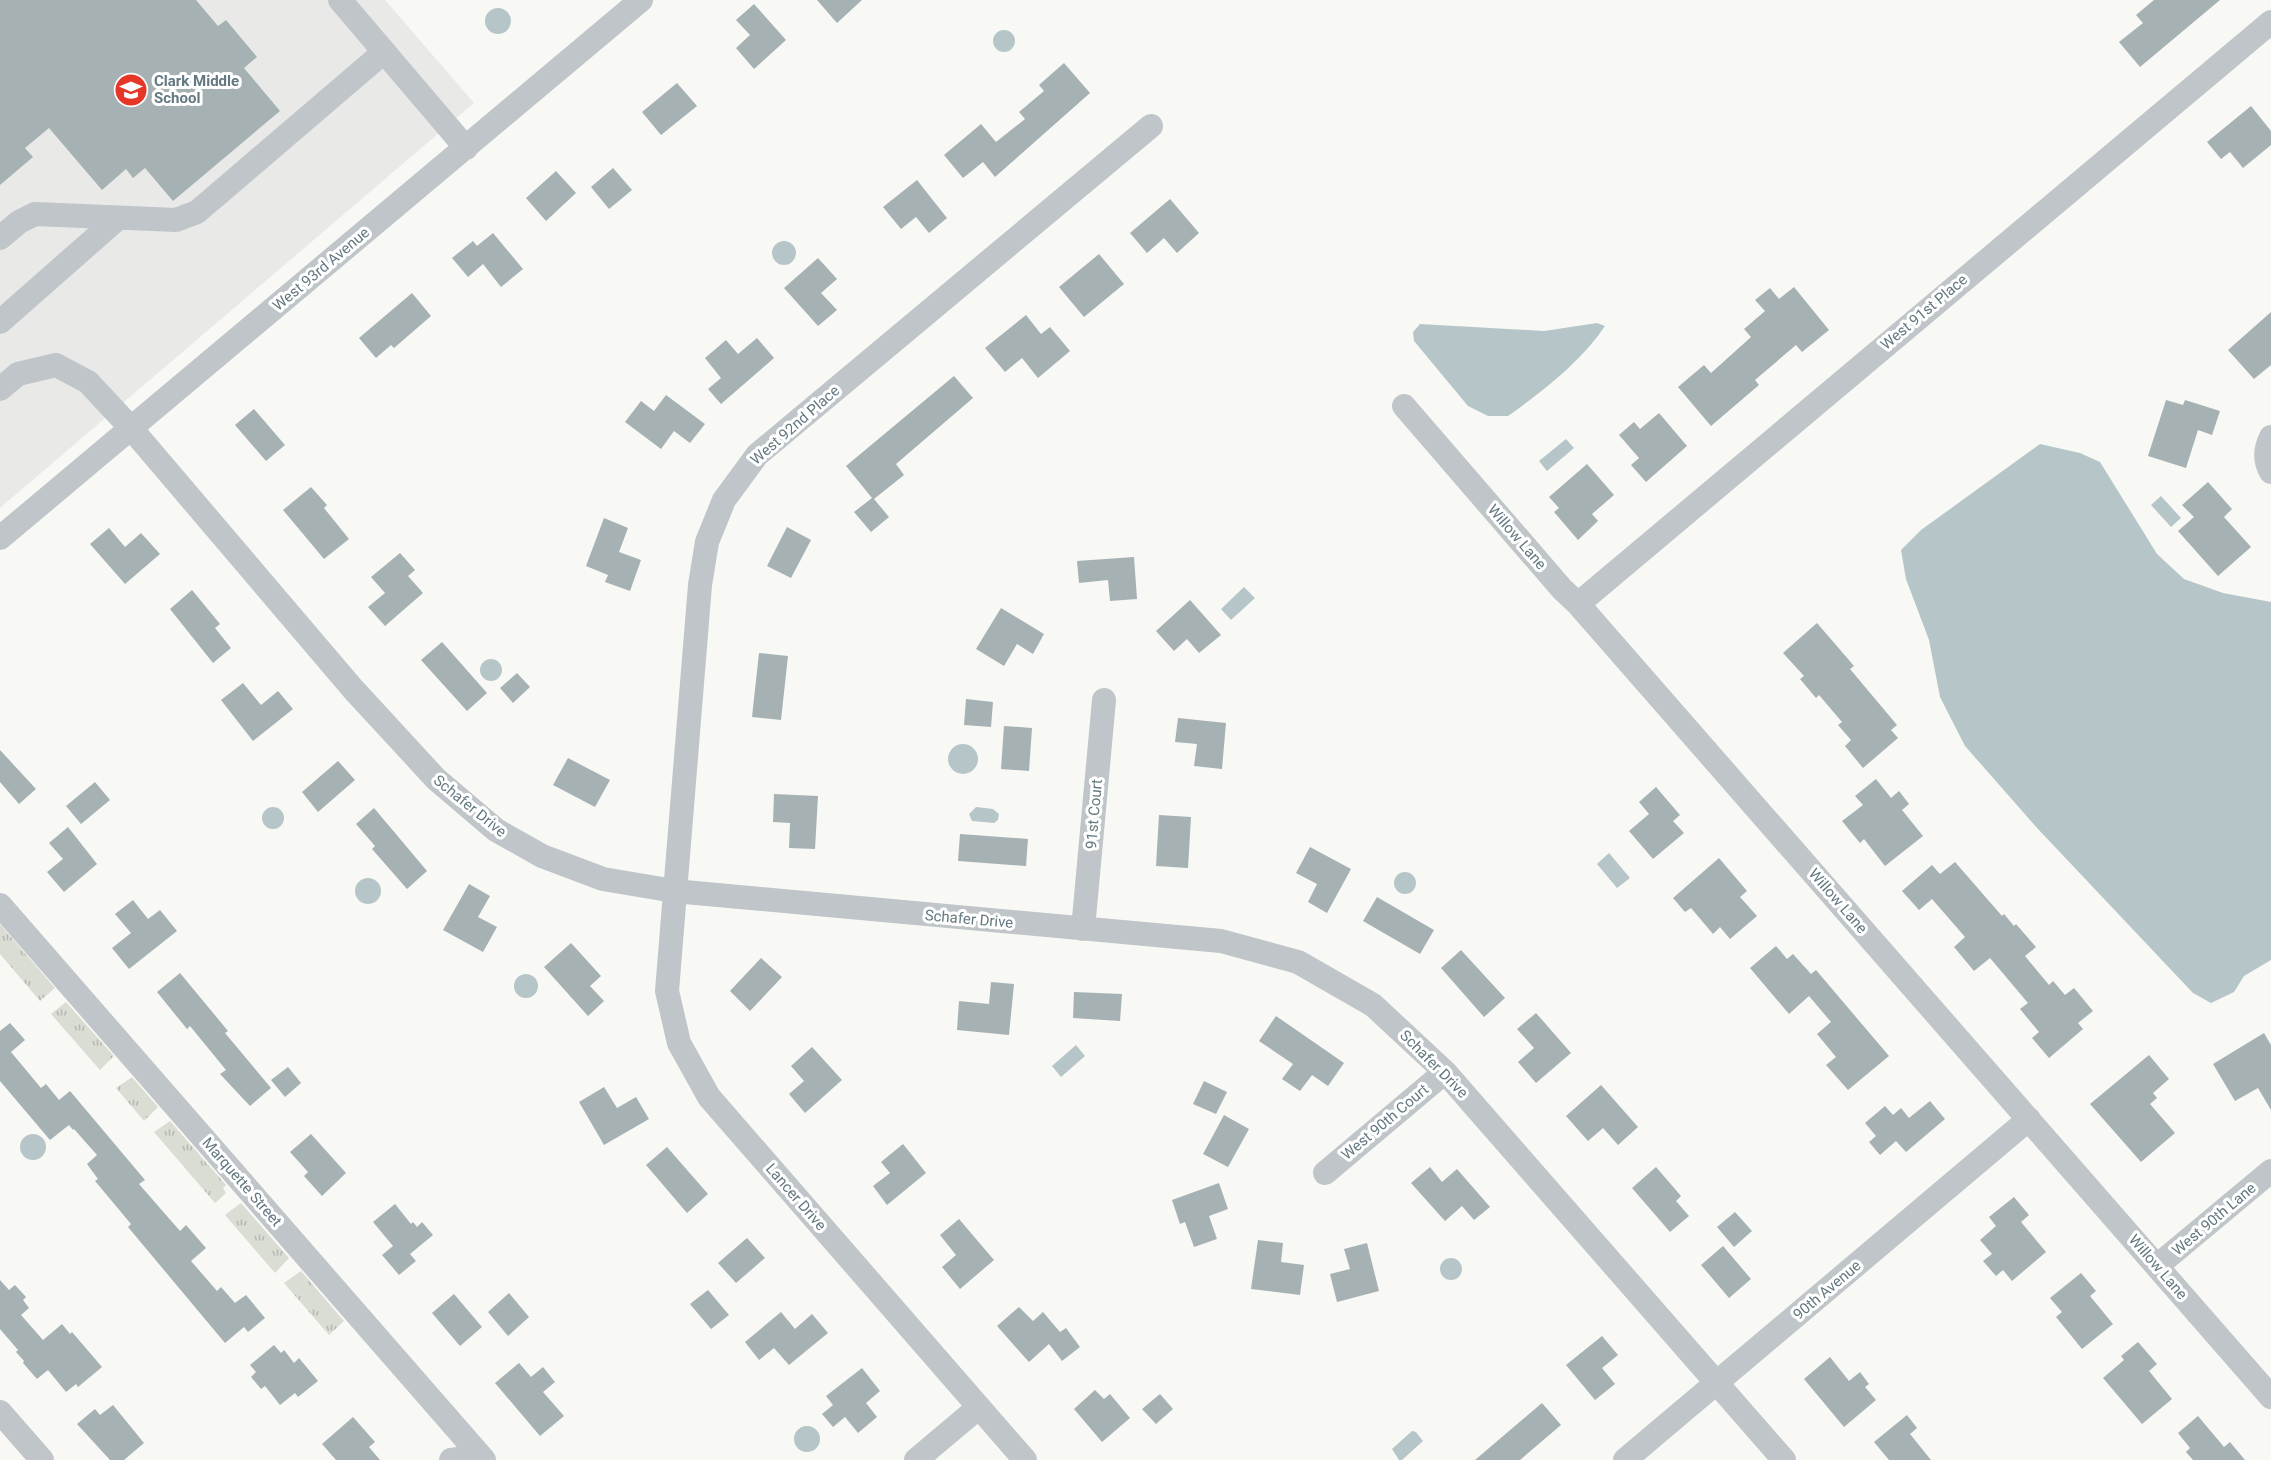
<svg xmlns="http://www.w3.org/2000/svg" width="2271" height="1460" font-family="Roboto,sans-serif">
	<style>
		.built { fill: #e9e9e8 }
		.grass { fill: url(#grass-tufts) }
		.water { fill: #b6c6c8 }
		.building { fill: #a6b1b4 }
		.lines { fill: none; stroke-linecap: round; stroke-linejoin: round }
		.minor { stroke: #bfc5c8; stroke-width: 24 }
		.labels { text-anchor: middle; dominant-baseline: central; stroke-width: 6; stroke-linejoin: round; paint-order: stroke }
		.poi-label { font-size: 15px; font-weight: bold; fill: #637880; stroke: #fff; text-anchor: start }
		.street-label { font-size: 15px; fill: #637880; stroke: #fff }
	</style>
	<defs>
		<pattern id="grass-tufts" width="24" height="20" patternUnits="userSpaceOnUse" patternTransform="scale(1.5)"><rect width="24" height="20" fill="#d9ddd4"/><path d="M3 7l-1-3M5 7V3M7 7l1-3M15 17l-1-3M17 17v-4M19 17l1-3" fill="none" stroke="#b4b8b1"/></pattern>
	</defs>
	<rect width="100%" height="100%" fill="#f8f8f5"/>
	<path class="built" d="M0,0H385L474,103L0,508Z"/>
	<path class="grass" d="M0,924L55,988L40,1001L0,954Z
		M66,1002L114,1056L100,1070L51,1014Z
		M132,1077L158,1107L144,1121L116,1088Z
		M170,1121L226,1185L223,1188L226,1193L215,1203L154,1132Z
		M241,1203L289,1258L275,1273L225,1215Z
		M301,1271L344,1321L329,1335L284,1283Z"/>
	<path class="water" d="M485 21a13 13 0 1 1 26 0a13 13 0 1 1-26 0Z
		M993 41a11 11 0 1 1 22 0a11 11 0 1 1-22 0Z
		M772 253a12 12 0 1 1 24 0a12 12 0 1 1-24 0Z
		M1597,323L1605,326C1581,362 1543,391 1508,416H1488L1468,406L1414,341L1413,332L1420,324L1544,331Z
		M1566,439L1574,448L1547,471L1539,461Z
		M2040,444L2080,453L2100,462L2157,554L2184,579L2223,593L2271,602V960L2244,976L2234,992L2211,1003L2193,993L2038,829L1965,746L1940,697L1929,640L1906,579L1901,550L1921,530Z
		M2161,496L2181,518L2171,527L2151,505Z
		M1244,587L1255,598L1231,620L1221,609Z
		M480 670a11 11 0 1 1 22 0a11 11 0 1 1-22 0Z
		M948 759a15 15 0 1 1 30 0a15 15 0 1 1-30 0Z
		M976,807L993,809L999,814L998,820L994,823L972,821L969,814Z
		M262 818a11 11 0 1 1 22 0a11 11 0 1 1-22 0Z
		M1609,853L1630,878L1617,888L1597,864Z
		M1394 883a11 11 0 1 1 22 0a11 11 0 1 1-22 0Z
		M355 891a13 13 0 1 1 26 0a13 13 0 1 1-26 0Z
		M514 986a12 12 0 1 1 24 0a12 12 0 1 1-24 0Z
		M1076,1045L1085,1056L1061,1077L1052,1066Z
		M20 1147a13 13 0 1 1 26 0a13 13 0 1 1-26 0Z
		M1440 1269a11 11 0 1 1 22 0a11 11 0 1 1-22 0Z
		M794 1439a13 13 0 1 1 26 0a13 13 0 1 1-26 0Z
		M1412,1431L1416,1432L1423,1441L1402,1460H1399L1392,1449Z"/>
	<path class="building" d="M0,0H196L218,26L226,20L257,57L244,68L280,111L173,201L145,168L133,178L126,169L102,190L49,128L25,148L33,157L0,185Z
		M817,0H862L837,23Z
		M2154,0H2220L2140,67L2119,42L2143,23L2136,15Z
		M754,4L786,40L754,69L736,48L750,35L736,20Z
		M1064,63L1090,93L995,177L983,162L963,178L944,155L981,124L996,142L1025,119L1019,112L1044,91L1039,85Z
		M677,83L697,106L661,135L642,112Z
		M2251,106L2271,131V145L2243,168L2230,152L2221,159L2207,142Z
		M613,168L632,190L609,209L591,187Z
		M556,171L576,193L546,221L526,198Z
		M917,180L947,218L929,233L916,217L901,229L883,207Z
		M1170,199L1199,233L1177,253L1164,238L1147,253L1130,233Z
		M493,233L523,269L501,287L483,264L468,277L452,258L473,241L477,246Z
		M1099,254L1124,284L1084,317L1059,287Z
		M818,258L837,279L821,293L837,310L818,326L784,288Z
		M1794,287L1829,330L1802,352L1796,345L1755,380L1759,385L1711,426L1678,387L1704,365L1711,373L1751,337L1744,329L1765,311L1755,300L1770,288L1779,299Z
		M412,293L431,316L394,348L391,345L376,358L359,338Z
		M2271,312V365L2254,379L2228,350Z
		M1026,315L1041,334L1050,327L1070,351L1038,378L1022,358L1005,372L985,348Z
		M757,338L774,358L721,404L708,389L721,378L705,358L726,340L738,354Z
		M954,376L973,398L896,464L904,475L874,499L889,517L871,532L854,512L872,498L846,466Z
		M666,395L705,424L690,443L674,431L661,449L625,422L641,401L654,411Z
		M2166,400L2183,405L2185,400L2220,411L2212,435L2198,430L2186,468L2148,456Z
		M254,409L285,445L266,461L235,425Z
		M1659,413L1687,446L1646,482L1631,465L1639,458L1619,435L1634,422L1640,429Z
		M1587,464L1614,495L1592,514L1598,521L1578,540L1554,512L1559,508L1549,497Z
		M2208,482L2232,509L2224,517L2251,547L2218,576L2178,531L2194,517L2182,505Z
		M311,487L327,505L324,508L349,539L324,559L283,510Z
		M604,518L628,528L619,552L641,560L630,591L605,582L608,575L586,566Z
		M787,527L811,540L791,578L767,566Z
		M109,528L125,547L141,533L160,554L125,584L90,544Z
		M400,553L415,570L408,576L423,593L385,626L368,607L385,593L371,577Z
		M1134,557L1137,599L1110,601L1108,580L1079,583L1077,561Z
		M192,590L220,624L215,628L231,648L213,663L170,609Z
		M1190,600L1221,635L1199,653L1187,639L1174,651L1156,631Z
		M1001,608L1044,634L1033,654L1017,644L1004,666L976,649Z
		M1817,623L1854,666L1850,669L1897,725L1891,730L1898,738L1863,768L1845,746L1851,740L1838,725L1842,722L1819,695L1816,698L1800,679L1804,676L1783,653Z
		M442,642L487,693L467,711L421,660Z
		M759,653L788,656L781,720L752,717Z
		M517,673L530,687L513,703L500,688Z
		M243,683L261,705L278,691L293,709L253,741L221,700Z
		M966,699L993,702L991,727L964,725Z
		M1178,718L1226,723L1222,769L1194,766L1197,744L1175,742Z
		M1004,726L1032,728L1029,771L1001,769Z
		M0,750L36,789L19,804L0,782Z
		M568,758L610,780L595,807L553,785Z
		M338,761L355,780L318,812L302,792Z
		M1876,779L1891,798L1899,791L1909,804L1902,810L1923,836L1885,866L1864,839L1860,843L1842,821L1863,805L1855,796Z
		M95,782L110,800L81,824L66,806Z
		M1656,787L1680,815L1673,821L1684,833L1653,859L1629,831L1649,814L1639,802Z
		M774,794L818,796L815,849L789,848L790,823L773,822Z
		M374,808L427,871L407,889L372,849L375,846L356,824Z
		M1159,815L1191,817L1188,868L1156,866Z
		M68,827L97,864L64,892L47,872L63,859L49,843Z
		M960,834L1028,839L1026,866L958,861Z
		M1310,847L1351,869L1327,913L1308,902L1317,884L1296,873Z
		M1719,858L1747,891L1740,897L1757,916L1730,939L1720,927L1713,934L1691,908L1685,912L1673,898Z
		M1955,862L2002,916L2004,914L2014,926L2016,924L2036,947L2025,956L2049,985L2053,981L2065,995L2074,988L2093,1011L2078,1023L2083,1029L2049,1058L2032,1038L2039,1032L2020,1009L2028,1003L1990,958L1974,971L1954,947L1965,937L1932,899L1919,910L1902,891L1932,865L1940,874Z
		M469,884L490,896L478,917L497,927L483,952L443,930Z
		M1377,897L1434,930L1420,954L1363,921Z
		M133,900L148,919L160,910L177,931L129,969L112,948L131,933L115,914Z
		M571,943L601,976L590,986L604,1001L588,1016L544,967Z
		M1776,946L1787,959L1793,954L1811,974L1816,970L1889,1056L1848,1090L1826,1065L1836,1057L1817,1034L1831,1022L1809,996L1789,1014L1750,968Z
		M1461,950L1505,998L1484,1017L1441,968Z
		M761,958L782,977L750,1011L730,991Z
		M180,973L228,1031L225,1033L271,1088L250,1106L220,1074L226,1070L190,1026L187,1029L157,992Z
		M991,982L1014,984L1009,1035L957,1030L959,1001L989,1004Z
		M1074,992L1122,994L1120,1021L1073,1018Z
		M1536,1013L1571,1053L1536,1083L1518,1062L1534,1048L1517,1029Z
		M1276,1016L1344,1063L1328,1086L1312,1075L1300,1091L1282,1079L1293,1064L1259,1041Z
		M10,1023L25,1040L11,1052L41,1088L46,1084L59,1100L70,1091L145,1180L139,1184L180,1231L186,1225L206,1248L191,1261L217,1291L221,1287L235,1303L246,1295L265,1318L248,1332L244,1327L225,1343L128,1227L131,1224L95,1181L98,1179L87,1164L97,1155L74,1129L73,1130L69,1125L50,1140L0,1081V1031Z
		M2264,1033L2271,1045V1110L2258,1088L2235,1101L2213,1064Z
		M812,1047L842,1080L805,1113L789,1094L804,1081L791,1066Z
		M2149,1055L2169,1079L2153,1093L2157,1098L2150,1104L2175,1133L2141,1162L2090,1104Z
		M288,1067L301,1083L285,1097L271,1080Z
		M1204,1081L1227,1092L1216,1114L1193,1104Z
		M1601,1085L1638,1127L1618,1145L1603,1128L1588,1141L1566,1116Z
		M604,1087L617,1108L636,1097L649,1119L604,1145L579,1102Z
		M1930,1101L1945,1119L1906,1152L1896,1141L1880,1155L1869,1142L1876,1136L1865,1123L1885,1106L1893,1115L1901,1108L1909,1118Z
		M1224,1115L1249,1129L1228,1167L1203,1154Z
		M311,1134L346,1173L322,1196L304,1176L308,1172L290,1152Z
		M903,1144L926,1173L887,1205L873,1186L890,1173L881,1162Z
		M667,1147L708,1194L687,1213L646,1165Z
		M1430,1167L1442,1182L1457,1169L1490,1207L1474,1220L1462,1206L1445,1221L1411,1183Z
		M1656,1167L1681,1196L1676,1201L1689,1216L1670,1232L1632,1188Z
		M1219,1183L1228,1209L1209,1216L1217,1239L1194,1247L1185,1222L1180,1224L1172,1200Z
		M2014,1197L2029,1215L2021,1222L2046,1252L2012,1281L2003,1270L1996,1276L1983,1261L1992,1254L1980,1240L1996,1226L1989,1217Z
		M395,1204L411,1224L413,1222L417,1227L422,1222L433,1235L410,1254L416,1261L399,1275L382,1255L393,1246L373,1222Z
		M1735,1212L1752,1231L1734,1247L1717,1227Z
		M959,1219L994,1260L960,1289L942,1267L956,1255L940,1235Z
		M747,1238L765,1258L736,1283L718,1263Z
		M1258,1240L1283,1243L1281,1262L1304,1265L1300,1295L1251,1289Z
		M1367,1243L1379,1291L1337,1302L1330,1274L1350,1269L1344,1249Z
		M1723,1246L1751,1279L1729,1298L1701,1265Z
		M2081,1273L2096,1291L2090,1296L2113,1324L2082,1349L2056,1317L2062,1312L2050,1298Z
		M0,1280L9,1290L15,1285L26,1297L23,1300L29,1308L21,1315L43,1340L62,1324L70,1334L72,1332L102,1367L78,1387L76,1384L66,1392L48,1370L37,1379L23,1363L24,1361L16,1352L18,1350L0,1329Z
		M708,1290L729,1315L711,1329L690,1304Z
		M509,1293L529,1317L508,1336L488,1312Z
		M454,1294L482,1327L460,1346L432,1313Z
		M1019,1307L1033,1321L1043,1312L1060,1332L1066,1328L1080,1347L1062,1361L1049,1344L1029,1362L997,1326Z
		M781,1312L795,1329L812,1314L828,1333L789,1365L774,1348L759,1360L745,1342Z
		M1602,1336L1618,1355L1602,1368L1615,1384L1595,1400L1566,1365Z
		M2138,1342L2157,1364L2149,1371L2172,1399L2142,1424L2103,1378L2124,1360L2121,1356Z
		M274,1345L281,1353L284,1350L294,1363L299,1358L318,1381L298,1397L295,1393L280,1405L265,1386L261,1389L251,1377L256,1372L250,1365Z
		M1830,1357L1849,1381L1860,1372L1869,1384L1865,1387L1876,1400L1844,1427L1804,1379Z
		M519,1363L531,1377L543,1367L555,1382L543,1392L564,1416L540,1436L495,1383Z
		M862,1368L880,1391L866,1403L877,1417L858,1433L845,1417L833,1427L822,1414L833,1405L826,1396Z
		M1095,1390L1104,1399L1110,1394L1130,1418L1102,1442L1074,1409Z
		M1160,1394L1173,1409L1156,1424L1142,1409Z
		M1542,1403L1561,1425L1520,1460H1475Z
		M113,1405L144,1443L124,1460H110L77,1424L95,1409L100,1415Z
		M1907,1415L1917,1428L1910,1434L1931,1460H1889L1874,1442Z
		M2198,1416L2224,1447L2230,1442L2245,1460H2193L2186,1452L2190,1448L2178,1433Z
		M353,1417L375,1442L369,1447L380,1460H336L322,1444Z"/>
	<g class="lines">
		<path class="minor" d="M340,0L466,148
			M0,238L19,222L35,214L176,220L197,212L384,52
			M0,322L117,219
			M0,389L18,374L56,365L88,382L130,427L353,689L436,779L496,830L542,856L603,879L674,891L1221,941L1298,962L1373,1005L1445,1072L1784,1460
			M1404,406L1562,589L1578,604L2271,1397
			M2271,437C2265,449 2264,460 2271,472
			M0,538L641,0
			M1578,604L2271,22
			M0,905L484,1460
			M1083,929L1104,700
			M1325,1173L1445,1072
			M2157,1266L2271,1171
			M0,1412L42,1460
			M451,1460L480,1456
			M916,1460L979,1407
			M1025,1460L709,1097L679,1043L667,991L700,585L707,542L724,500L757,455L1151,126
			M1625,1460L2029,1119"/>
	</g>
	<defs>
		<g id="school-disc" transform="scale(1.725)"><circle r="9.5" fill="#e53628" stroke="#fff"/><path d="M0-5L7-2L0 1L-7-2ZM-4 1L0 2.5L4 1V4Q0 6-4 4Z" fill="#fff"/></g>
	</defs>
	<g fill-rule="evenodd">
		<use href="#school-disc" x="131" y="90"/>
	</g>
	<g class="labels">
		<g class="poi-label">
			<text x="154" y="81">Clark Middle<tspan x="154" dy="17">School</tspan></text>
		</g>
		<g class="street-label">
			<text transform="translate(321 269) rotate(-40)">West 93rd Avenue</text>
			<text transform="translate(1924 312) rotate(-40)">West 91st Place</text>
			<text transform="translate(795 425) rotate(-41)">West 92nd Place</text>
			<text transform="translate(1517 537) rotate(49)">Willow Lane</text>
			<text transform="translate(470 806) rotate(39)">Schafer Drive</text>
			<text transform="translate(1094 814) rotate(-85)">91st Court</text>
			<text transform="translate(1838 901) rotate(49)">Willow Lane</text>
			<text transform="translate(969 919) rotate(5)">Schafer Drive</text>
			<text transform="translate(1434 1064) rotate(45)">Schafer Drive</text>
			<text transform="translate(1385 1122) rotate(-40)">West 90th Court</text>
			<text transform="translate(242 1182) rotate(49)">Marquette Street</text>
			<text transform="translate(796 1197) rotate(49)">Lancer Drive</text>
			<text transform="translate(2214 1219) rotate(-40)">West 90th Lane</text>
			<text transform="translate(2158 1267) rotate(49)">Willow Lane</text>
			<text transform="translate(1827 1290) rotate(-40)">90th Avenue</text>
		</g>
	</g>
</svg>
